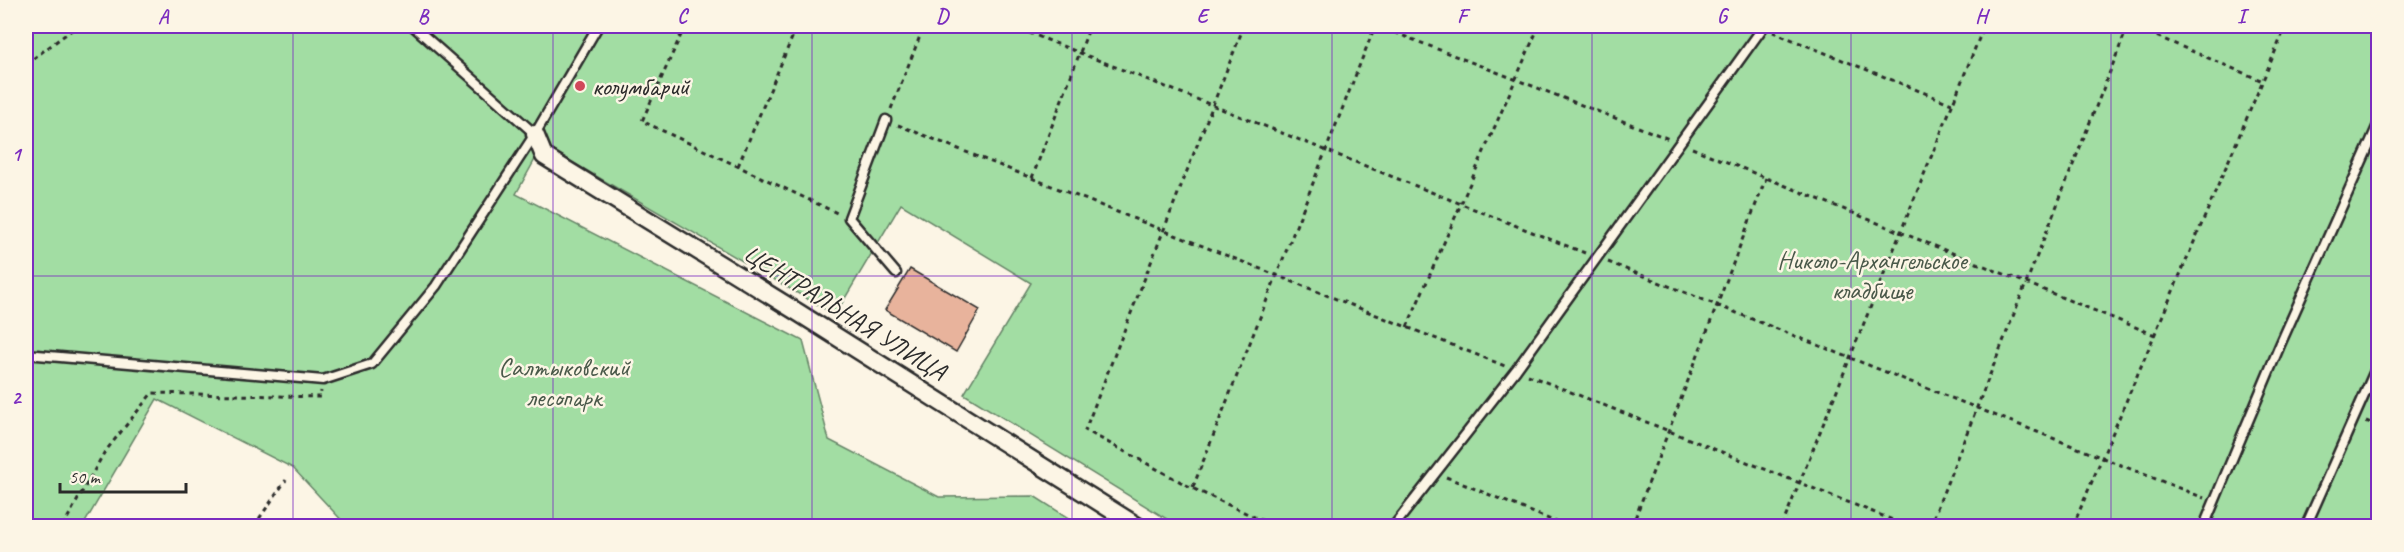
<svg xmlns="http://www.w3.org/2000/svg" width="2404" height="552" font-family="Caveat,sans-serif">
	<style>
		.green { fill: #a2dda3; stroke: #668467; stroke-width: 1.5 }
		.building { fill: #e8b39c; stroke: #2b2b2b; stroke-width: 1.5 }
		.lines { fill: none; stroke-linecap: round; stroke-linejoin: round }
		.service-casing { stroke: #2b2b2b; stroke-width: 13 }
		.minor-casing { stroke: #2b2b2b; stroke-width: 21 }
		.path { stroke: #2b2b2b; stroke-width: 3; stroke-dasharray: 4.5 4.5; stroke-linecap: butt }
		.service { stroke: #fcf5e5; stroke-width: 8 }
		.minor { stroke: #fcf5e5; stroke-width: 16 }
		.grid { fill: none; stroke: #7b2cbf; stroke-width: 1.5; stroke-opacity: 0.55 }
		.poi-dot { fill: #d1495b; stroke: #fcf5e5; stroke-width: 2 }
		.labels { text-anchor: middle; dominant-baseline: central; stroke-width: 5; stroke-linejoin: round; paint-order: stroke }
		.poi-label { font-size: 26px; fill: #2b2b2b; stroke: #fcf5e5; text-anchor: start }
		.park-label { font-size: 26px; fill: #495849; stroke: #fcf5e5 }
		.street-label { font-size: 26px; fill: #2b2b2b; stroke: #fcf5e5 }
		.neatline { fill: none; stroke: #7b2cbf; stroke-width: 2 }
		.grid-label { font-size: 20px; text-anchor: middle; font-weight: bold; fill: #7b2cbf }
	</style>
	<rect width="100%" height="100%" fill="#fcf5e5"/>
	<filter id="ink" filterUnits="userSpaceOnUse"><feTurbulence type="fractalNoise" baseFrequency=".0167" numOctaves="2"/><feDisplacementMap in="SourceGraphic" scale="12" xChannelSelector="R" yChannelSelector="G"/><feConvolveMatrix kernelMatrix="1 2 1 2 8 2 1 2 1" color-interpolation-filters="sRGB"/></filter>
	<g filter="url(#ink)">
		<path class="green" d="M26,26H2378V526H1178L964,394L1031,283L901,204L835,315L543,145L516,194L803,341L829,440L939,497L1034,496L1081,526H347L293,468L157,399L83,526H26Z"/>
		<path class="building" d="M910,269L980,310L956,352L885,310Z"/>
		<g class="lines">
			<g class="service-casing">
				<path id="service" d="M413,26L535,134L598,26
					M886,120L849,218L896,273
					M26,354L323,380L372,364L436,286L535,134
					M1394,526L1516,370L1764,26
					M2204,526L2280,345L2378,125
					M2306,526L2378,364"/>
			</g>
			<g class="minor-casing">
				<path id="minor" d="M535,134L544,156L799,313L1137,526"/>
			</g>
			<path class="path" d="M685,26L642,121L839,214
				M1012,26L1585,253
				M1244,26L1085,430L1192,488L1274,526
				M1378,26L1669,139
				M2132,26L2263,81
				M1773,32L1952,104
				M26,64L77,26
				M891,109L924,26
				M898,125L1505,366
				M1692,148L2155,335
				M738,166L797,26
				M1032,178L1090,26
				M1608,262L2204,498
				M1407,327L1539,26
				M1528,375L1908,526
				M2366,421L2378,426
				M1446,477L1566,526
				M1193,487L1375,26
				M63,526L104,453L152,393L320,397L321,391
				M254,526L286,480
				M1632,526L1766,178
				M1782,526L1984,26
				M1930,526L2128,26
				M2073,526L2286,26"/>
			<use href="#service" class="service"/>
			<use href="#minor" class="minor"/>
		</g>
	</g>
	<path class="grid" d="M293,26V526M553,26V526M812,26V526M1072,26V526M1332,26V526M1592,26V526M1851,26V526M2111,26V526M26,276H2378"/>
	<circle class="poi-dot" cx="580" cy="86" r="6"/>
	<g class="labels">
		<g class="poi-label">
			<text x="592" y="86">колумбарий</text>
		</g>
		<g class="park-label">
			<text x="1872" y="260">Николо-Архангельское<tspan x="1872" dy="30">кладбище</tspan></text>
			<text x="564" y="367">Салтыковский<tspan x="564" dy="30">лесопарк</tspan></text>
		</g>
		<g class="street-label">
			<text transform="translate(845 312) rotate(32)">ЦЕНТРАЛЬНАЯ УЛИЦА</text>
		</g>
	</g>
	<rect width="2404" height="552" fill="none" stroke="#fcf5e5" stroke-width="66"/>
	<path d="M60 483v9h126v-9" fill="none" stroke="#2b2b2b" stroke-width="3"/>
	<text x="69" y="483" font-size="18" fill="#2b2b2b" stroke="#fcf5e5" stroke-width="4.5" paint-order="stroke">50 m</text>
	<rect x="33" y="33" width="2338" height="486" class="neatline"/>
	<g class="grid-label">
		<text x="163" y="23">A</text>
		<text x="423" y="23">B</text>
		<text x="682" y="23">C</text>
		<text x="942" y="23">D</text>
		<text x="1202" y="23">E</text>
		<text x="1462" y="23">F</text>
		<text x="1722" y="23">G</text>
		<text x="1981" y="23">H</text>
		<text x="2241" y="23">I</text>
		<text x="16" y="161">1</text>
		<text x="16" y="404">2</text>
	</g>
</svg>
